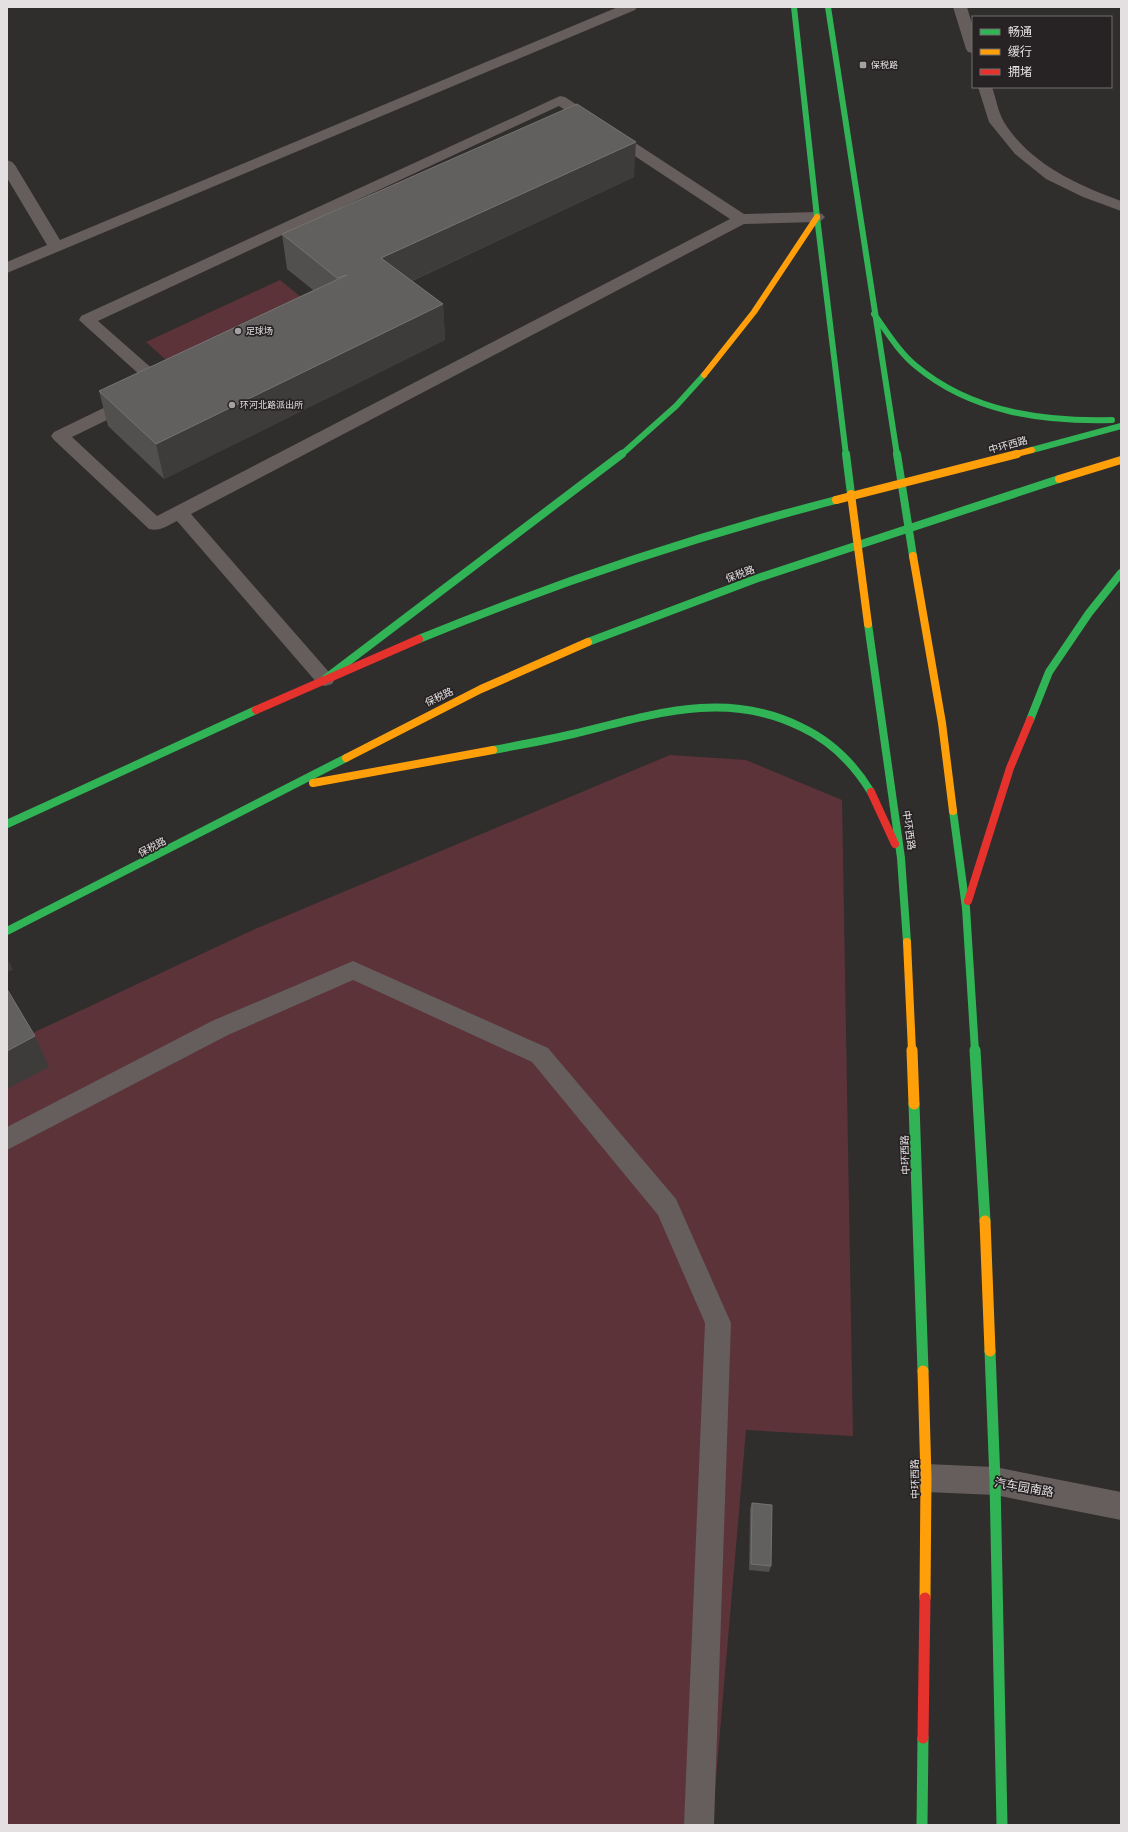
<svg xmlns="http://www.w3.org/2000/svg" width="1128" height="1832" font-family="Poppins,'Noto Sans SC',sans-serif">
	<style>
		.green { fill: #5c3339 }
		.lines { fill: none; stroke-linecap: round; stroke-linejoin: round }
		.lane { fill: #665d5d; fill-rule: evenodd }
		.street { fill: #665d5d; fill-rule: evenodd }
		.fast-far2 { stroke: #30b455; stroke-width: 6 }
		.fast-far1 { stroke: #30b455; stroke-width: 8 }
		.fast { stroke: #30b455; stroke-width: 11 }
		.slow-far2 { stroke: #ff9f0a; stroke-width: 6 }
		.slow-far1 { stroke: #ff9f0a; stroke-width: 8 }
		.slow { stroke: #ff9f0a; stroke-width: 11 }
		.jam-far1 { stroke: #e5322d; stroke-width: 8 }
		.jam { stroke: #e5322d; stroke-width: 11 }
		.wall { fill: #524f4f }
		.shaded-wall { fill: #3e3b3b }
		.building { fill: #625f5f; stroke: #767373 }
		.poi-dot { fill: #a5a1a2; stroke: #272223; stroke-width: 1.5 }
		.labels { text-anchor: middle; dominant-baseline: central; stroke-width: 3.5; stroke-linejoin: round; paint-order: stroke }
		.far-poi-label { font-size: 9px; fill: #e4e0e1; stroke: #272223; text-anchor: start }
		.street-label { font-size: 10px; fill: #e4e0e1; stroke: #272223 }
		.near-street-label { font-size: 12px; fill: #e4e0e1; stroke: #272223 }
	</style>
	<rect width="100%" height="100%" fill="#302d2d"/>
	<path class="green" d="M280,280L329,320L193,384L146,342Z
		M670,755L746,760L842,800L853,1436L746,1430L712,1825H7V1045L255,929Z"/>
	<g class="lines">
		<path class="lane" d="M560,96L565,97L744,214L817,212L822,214L825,217L822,220L817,222L744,224L191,514L335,679L332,684L325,686L318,684L177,521C167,526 159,532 149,529L54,440L51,436L54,432L151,385L79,320L81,316ZM559,106L730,219L157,516L72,437L169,390L172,386L98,321Z"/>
		<path class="street" d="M618,7H637L635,10L7,273V262L47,245L7,178V160L12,162L15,165L60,240Z
			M953,7H967L973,27V53L968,52L966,49Z
			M978,87H992C996,98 998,112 1004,122C1030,164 1077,185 1121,201V211L1083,197L1046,179L1015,154L989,122Z
			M353,961L548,1048L676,1199L731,1323L714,1825H684L705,1323L658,1215L532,1062L353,980L228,1035L7,1150V1127L212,1021Z
			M926,1464L995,1467L1121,1492V1520L995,1495L926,1492L916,1488L912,1478L916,1468Z"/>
		<path class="fast-far2" d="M794,7L817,217L846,455
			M828,7L897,455
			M874,314C887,332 899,352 916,366C971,412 1043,422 1112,420
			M1032,450L1121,426
			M621,455L676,406L704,375"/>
		<path class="fast-far1" d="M846,454L851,494
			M897,454L913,556
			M868,624L901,858L907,942
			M419,639C555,583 693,537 836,500
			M588,642L758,578L1059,479
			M325,679L622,454
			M1030,720L1049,672L1089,613L1121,573
			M493,750C520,745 547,740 573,734C651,715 725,689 801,727C831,741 854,764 871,792
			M953,811L966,908L975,1051
			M7,824L256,710
			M7,931L346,758"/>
		<path class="fast" d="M975,1050L985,1221
			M914,1104L923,1371
			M990,1351L995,1481L1002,1825
			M922,1825L923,1738"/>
		<path class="slow-far2" d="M704,375L754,312L817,217
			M1013,455L1032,450"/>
		<path class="slow-far1" d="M1059,479L1121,460
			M851,494L868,624
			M836,500L1017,454
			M913,556L942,723L953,811
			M346,758L481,689L588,642
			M313,783L493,750
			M907,942L912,1051"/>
		<path class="slow" d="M912,1050L914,1104
			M985,1221L990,1351
			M923,1371L926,1478L925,1598"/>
		<path class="jam-far1" d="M256,710L419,639
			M871,792L895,844
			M968,901L1010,768L1030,720"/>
		<path class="jam" d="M923,1738L925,1598"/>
	</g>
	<path class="wall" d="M634,177L412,281L443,304L445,340L164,479L108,426L99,391L313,290L287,269L282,234Z
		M752,1503L771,1566L769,1572L749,1570L750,1509Z"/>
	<path class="shaded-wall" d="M636,142L634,177L385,293L381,258Z
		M443,304L445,340L164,479L156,444Z
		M7,957L13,970L7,972Z
		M35,1036L49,1067L7,1089V1051Z"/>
	<path class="building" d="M577,104L636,142L381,258L443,304L156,444L99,391L347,275L337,278L282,234Z
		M7,989L35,1036L7,1051Z
		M752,1503L772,1505L771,1566L751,1564Z"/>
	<g class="poi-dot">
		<rect x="859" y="61" width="8" height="8" rx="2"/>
		<circle cx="238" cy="331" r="4"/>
		<circle cx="232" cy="405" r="4"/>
	</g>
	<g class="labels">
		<g class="far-poi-label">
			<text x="871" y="65">保税路</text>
			<text x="246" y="331">足球场</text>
			<text x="240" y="405">环河北路派出所</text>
		</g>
		<g class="street-label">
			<text transform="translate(1008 445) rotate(-15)">中环西路</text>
			<text transform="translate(740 574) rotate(-20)">保税路</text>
			<text transform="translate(439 697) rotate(-25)">保税路</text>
			<text transform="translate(909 830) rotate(82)">中环西路</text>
			<text transform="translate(152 847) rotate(-27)">保税路</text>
			<text transform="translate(905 1155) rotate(-92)">中环西路</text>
			<text transform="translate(915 1479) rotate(-91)">中环西路</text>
		</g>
		<g class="near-street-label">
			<text transform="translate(1024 1487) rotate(10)">汽车园南路</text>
		</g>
	</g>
	<rect width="1128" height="1832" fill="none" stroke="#e4e0e1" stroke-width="16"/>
	<rect x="972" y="16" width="140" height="72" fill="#272223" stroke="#736e6f"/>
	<rect x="980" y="29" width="20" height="6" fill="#30b455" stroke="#736e6f"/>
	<text x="1008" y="36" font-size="12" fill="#e4e0e1">畅通</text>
	<rect x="980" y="49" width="20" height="6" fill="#ff9f0a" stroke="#736e6f"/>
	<text x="1008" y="56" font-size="12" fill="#e4e0e1">缓行</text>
	<rect x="980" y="69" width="20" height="6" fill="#e5322d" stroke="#736e6f"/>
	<text x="1008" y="76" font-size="12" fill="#e4e0e1">拥堵</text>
</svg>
